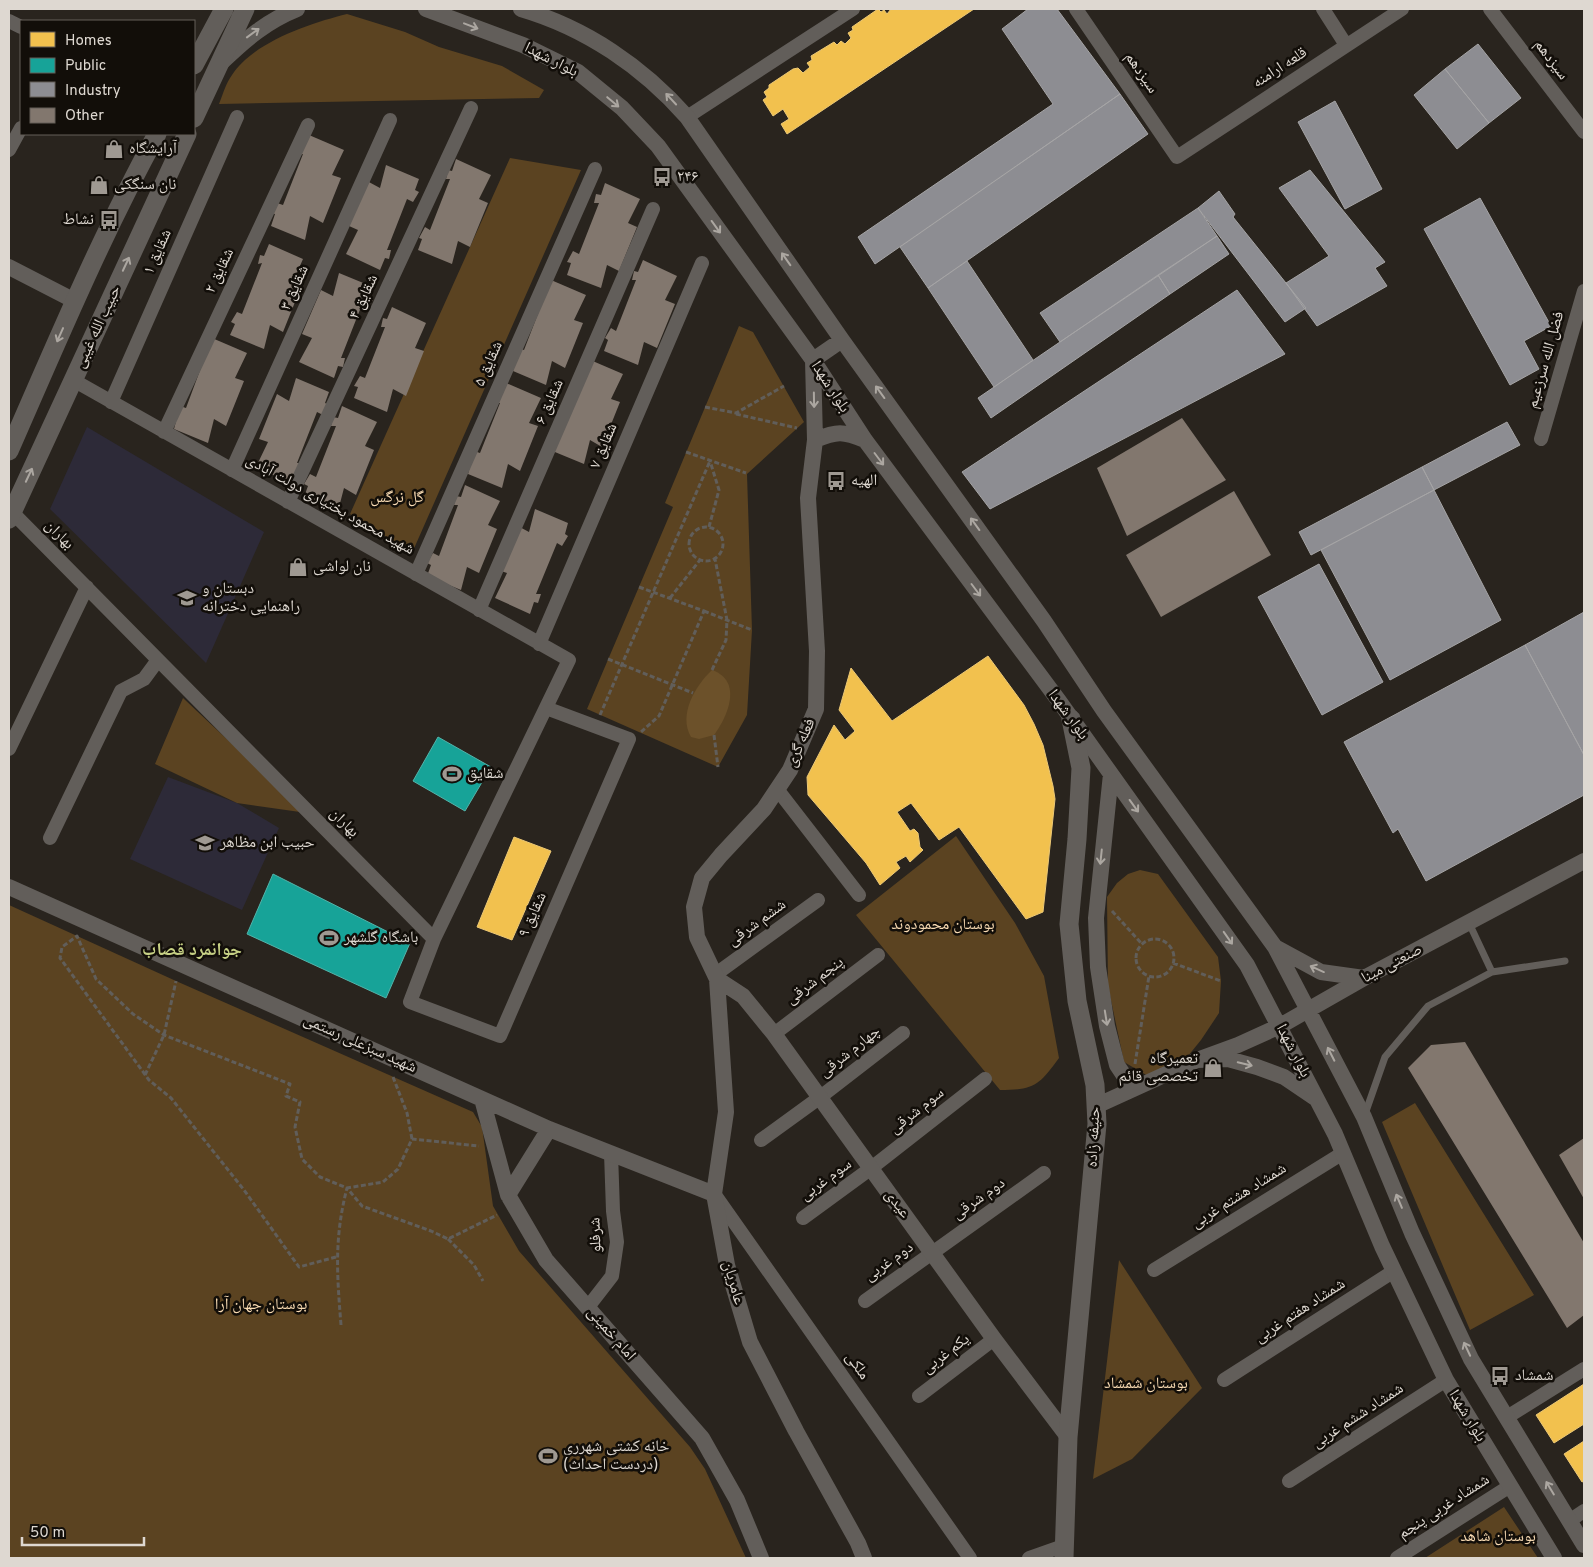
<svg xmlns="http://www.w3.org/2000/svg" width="1593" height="1567" font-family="Overpass,'Noto Naskh Arabic',sans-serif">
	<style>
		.education { fill: #2d2a38 }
		.green { fill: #5b4321 }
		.forest { fill: #6c512a }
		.homes { fill: #f2c14e; stroke: #ecc875 }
		.public { fill: #17a398; stroke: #53b3a9 }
		.industry { fill: #8d8d92; stroke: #a5a4a5 }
		.building { fill: #82776e }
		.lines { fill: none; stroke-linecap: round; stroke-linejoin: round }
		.path { stroke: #615e5a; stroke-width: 3; stroke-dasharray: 5 2.5; stroke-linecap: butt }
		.service { stroke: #625e5a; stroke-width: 7 }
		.minor { stroke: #625e5a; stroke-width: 14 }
		.tertiary { stroke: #625e5a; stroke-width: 16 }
		.secondary { stroke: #625e5a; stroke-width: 19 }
		.oneway { stroke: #aca7a1 }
		.labels { text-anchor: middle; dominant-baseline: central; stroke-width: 5; stroke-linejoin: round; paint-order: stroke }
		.street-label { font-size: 16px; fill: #ded8d1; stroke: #120e09 }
		.poi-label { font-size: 16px; fill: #ded8d1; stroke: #120e09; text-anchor: start }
		.park-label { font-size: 16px; fill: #f9dbb3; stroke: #120e09 }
		.neighbourhood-label { font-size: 18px; font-weight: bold; fill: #c7d185; stroke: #120e09 }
	</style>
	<rect width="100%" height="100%" fill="#29241e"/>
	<path class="education" d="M87,427L264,532L206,663L50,509Z
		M168,777L237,803L279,828L242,910L130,859Z"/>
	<path class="green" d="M347,14L405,32L439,47L502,66L544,90L539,98L219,104C223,94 226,83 232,75C253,42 311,23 347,14Z
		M510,158L581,170L412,553L350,514Z
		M739,326L753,332L804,422L747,474L752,630L747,715L718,767L587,709L673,507L665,503Z
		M183,698L265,775L300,812L237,803L155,764Z
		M956,836L1015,923L1044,976L1059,1058C1039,1085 1035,1090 1000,1090L856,915Z
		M1140,870L1158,874L1218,957L1221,981L1219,1013L1201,1040L1188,1056L1148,1076L1124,1062L1108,986L1107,897L1117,883L1128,874Z
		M9,905L176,981L473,1112L482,1127L493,1206L519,1251L690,1447L705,1469L746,1558H9Z
		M1415,1103L1534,1295L1470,1330L1382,1122Z
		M1119,1260L1202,1388L1132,1459L1093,1479Z
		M1504,1507L1538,1558H1425Z"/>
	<path class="forest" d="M712,670C743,681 728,716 714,735L699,739L691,737C678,715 695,686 712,670Z"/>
	<path class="homes" d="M878,9L881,12L884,10L887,14L891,9H974L787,134L781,124L789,119L783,109L773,116L763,100L767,97L764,92L769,88V85L793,69L798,68L803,73L810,67L807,63L812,60L811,56L834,42L837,45L841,41L845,44L851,38L848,33L853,30L852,27Z
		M988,656L1024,705L1034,724L1043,745L1053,786L1055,799L1043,912L1026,919L959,827L939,840L911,803L897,812L910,831L914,829L918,833L920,847L923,850L910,862L906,856L896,862L900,868L880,885L866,863L808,795L807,777L834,725L845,740L855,731L839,710L851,668L892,721Z
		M514,837L551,851L512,940L477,927Z
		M1584,1384V1424L1554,1443L1536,1415Z
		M1584,1441V1481L1582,1482L1564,1454Z"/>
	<path class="public" d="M438,737L491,767L465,811L413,781Z
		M273,874L410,943L386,998L247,934Z"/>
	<path class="industry" d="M1028,9H1057L1120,94L875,264L858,237L1053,104L1002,29Z
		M1478,44L1521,98L1489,123L1445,69Z
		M1445,69L1489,123L1457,149L1414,95Z
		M1120,94L1148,134L928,288L900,247Z
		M1335,101L1382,189L1345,209L1298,122Z
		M1310,170L1385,262L1375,268L1387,286L1317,326L1286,283L1329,256L1279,188Z
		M1219,191L1235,214L1233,217L1306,308L1285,322L1198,208Z
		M1480,198L1551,326L1524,341L1539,369L1510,385L1424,229Z
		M1198,208L1217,236L1060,342L1040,313Z
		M1217,236L1229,254L1170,294L1158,275Z
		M967,261L1033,360L994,387L928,288Z
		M1158,275L1170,294L991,418L978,398Z
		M1237,290L1285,354L990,509L962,472Z
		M1507,422L1520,445L1434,490L1422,467Z
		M1422,467L1434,490L1311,555L1299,532Z
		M1434,490L1501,620L1390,680L1321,550Z
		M1319,564L1383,682L1322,715L1258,597Z
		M1584,612V755L1525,645Z
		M1525,645L1584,755V795L1426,881L1398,829L1393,833L1344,742Z"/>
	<path class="building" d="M309,135L344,150L332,175L341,178L323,223L310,216L305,240L271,226L275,214L271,213L277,203L283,205L303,154L298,155Z
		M456,159L491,175L479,199L488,203L470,247L458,241L452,264L418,250L422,239L419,238L425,227L430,230L450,179H446L448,170L452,171Z
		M386,165L419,179L415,190L419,192L413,202L407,199L387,250H391L389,259L385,258L380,270L346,254L358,230L349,226L367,181L380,188Z
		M605,183L640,199L628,223L637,227L619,271L607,265L601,288L567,275L571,263L567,262L573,251L579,254L599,203H594L596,194L601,195Z
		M269,244L303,259L292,284L301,287L283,332L270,325L264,349L230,335L235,324L231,322L237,312L242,314L262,263L258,264L260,255L264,256Z
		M643,260L677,276L665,300L675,304L657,348L644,342L638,365L604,351L608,340L605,338L611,328L616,331L636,280H632L634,271L638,272Z
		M339,273L373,287L369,298L373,300L367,310L361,307L341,358H345L343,367L338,366L334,378L299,362L312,338L302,334L321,290L333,296Z
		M551,280L586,295L574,320L583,323L565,368L552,361L546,385L513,371L519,348L524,350Z
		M392,307L426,323L415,348L424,351L406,396L393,389L387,412L354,398L358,387L354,386L360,376L365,378L385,327H381L383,318L387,319Z
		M212,338L247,353L235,378L244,381L226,426L214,419L208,443L174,429L180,406L186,408Z
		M588,359L623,374L611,399L620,402L602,447L590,440L584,464L550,450Z
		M296,378L329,392L325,403L329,405L323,415L317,412L297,463H301L290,483L256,467L268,442L259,439L277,394L289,401Z
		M506,383L541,398L529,423L538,426L520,471L508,464L502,488L468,474L474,451L480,453L500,403H495Z
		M342,406L377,422L365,446L374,450L356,495L344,488L338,511L304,497L308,486L304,484L310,474L316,477L336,426H331L333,417L338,418Z
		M1182,418L1226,480L1127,536L1097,468Z
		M465,485L500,501L488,525L497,529L479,573L467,567L461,590L427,576L431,565L427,563L433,553L439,556L458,505H454L456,496L461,497Z
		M1234,491L1271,555L1161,617L1126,555Z
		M535,509L568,523L565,534L568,536L562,546L557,543L536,594H541L538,603L534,602L530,614L495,598L507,573L498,570L516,525L529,532Z
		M1465,1042L1584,1243V1315L1567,1328L1408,1068L1431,1045Z
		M1584,1138V1199L1559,1155Z"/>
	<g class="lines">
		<path class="path" d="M705,407L736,413L784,386
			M736,414L797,428
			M686,452L746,473
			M689 544a17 17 0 1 1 34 0a17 17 0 1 1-34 0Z
			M709,527L719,490L710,461
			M639,587L704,611L659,716L641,732
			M670,598L700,560
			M704,611L752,630
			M608,659L693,693
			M712,670L726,640L727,620L715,559
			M600,715L710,461
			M714,735L718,767
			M1112,911L1142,944
			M1136 958a19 19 0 1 1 38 0a19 19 0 1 1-38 0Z
			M1173,963L1221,981
			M1135,1064L1149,976
			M145,1075L164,1035L176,981
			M393,1077L407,1113L412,1139
			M448,1239L474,1265L483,1281
			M336,1257L299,1267L244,1190L171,1098L149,1080L60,958L62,947L77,936L96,979L133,1014L164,1035L290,1084L286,1096L300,1102L295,1127L302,1159L320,1177L347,1188L383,1182L398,1169L412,1139L479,1146
			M341,1325C337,1275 334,1238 347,1188L362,1206L431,1231L448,1239L497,1215"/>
		<path class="service" d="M1469,923L1492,972
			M1365,1114L1385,1057L1428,1006L1492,972L1565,961"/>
		<path class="minor" d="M1076,9L1177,157L1402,9
			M1323,9L1346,45
			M1490,9L1584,132
			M9,21L21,27
			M687,117L853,9
			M9,150L21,128
			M111,402L237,117
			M164,432L308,125
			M1541,439L1584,291
			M232,470L390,120
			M288,502L471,108
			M12,512L434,939L569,660L73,380
			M416,574L595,169
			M479,610L653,209
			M539,644L702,263
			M9,749L87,587
			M777,789L859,895
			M50,838L121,691L144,679L158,660
			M434,939L410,1002L500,1036L629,739L546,708
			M716,974L818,900
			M774,1034L878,955
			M761,1140L819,1098L903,1033
			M715,1195L970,1558
			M803,1218L870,1169L985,1079
			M1154,1270L1343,1153
			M865,1301L1044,1173
			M588,1307L612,1276L617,1242L613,1211L611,1153
			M1224,1380L1394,1271
			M919,1396L994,1339
			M1507,1417L1584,1369
			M1289,1481L1446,1380
			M1569,1521L1584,1511
			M1029,1558L1063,1546
			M1397,1558L1510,1486"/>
		<path class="tertiary" d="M426,9L523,45L578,72L622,108L658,146L813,360L865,440L1059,701L1247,965L1335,1134L1382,1246L1446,1380L1554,1558
			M521,9C586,28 643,67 687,117L842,340L1044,621L1104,711L1275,947L1364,1117L1412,1233L1471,1359L1584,1545
			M223,61C246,39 267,21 297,9
			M9,267L75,301
			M813,360L815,440L808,498L817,651L816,709L790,770L764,809L721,855L702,878L694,907L697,937L717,979L726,1112L714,1194L727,1265L750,1342L796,1431L858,1543L864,1558
			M813,360L842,340
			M815,440C837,431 843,431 865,440
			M1111,774L1096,918L1098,967L1107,1026L1117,1065L1125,1077L1140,1086
			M9,887L549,1129L714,1194
			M1275,947L1321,972L1364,978
			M717,979L743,996L774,1034L994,1339L1068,1437
			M1197,1060L1238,1045L1280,1026L1364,978L1584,861
			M482,1099L508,1195L546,1260L702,1438L737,1500L761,1558
			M1096,1106L1197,1060L1228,1059L1257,1067L1284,1077L1315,1098
			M508,1195L549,1129"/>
		<path class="secondary" d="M194,65L224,9
			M194,118L245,9
			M9,451C56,344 101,236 157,134
			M9,519L187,134
			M1064,1558L1068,1437L1097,1124L1095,1085L1077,1001L1069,924L1077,839L1081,768L1071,719"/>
	</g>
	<defs><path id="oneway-shaft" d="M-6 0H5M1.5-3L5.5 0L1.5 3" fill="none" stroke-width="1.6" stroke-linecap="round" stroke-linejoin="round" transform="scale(1.25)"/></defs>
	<g class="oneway">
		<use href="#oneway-shaft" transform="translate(471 26) rotate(21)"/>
		<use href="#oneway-shaft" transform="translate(253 33) rotate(-36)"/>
		<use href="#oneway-shaft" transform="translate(671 99) rotate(-133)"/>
		<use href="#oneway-shaft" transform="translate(613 102) rotate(40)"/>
		<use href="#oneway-shaft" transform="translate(716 227) rotate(54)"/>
		<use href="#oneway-shaft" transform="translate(786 259) rotate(-125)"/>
		<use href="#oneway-shaft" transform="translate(126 264) rotate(-65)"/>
		<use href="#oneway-shaft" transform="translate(60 335) rotate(114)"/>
		<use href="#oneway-shaft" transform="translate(880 392) rotate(-126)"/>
		<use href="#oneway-shaft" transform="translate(814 400) rotate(89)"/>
		<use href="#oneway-shaft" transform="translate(879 459) rotate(53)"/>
		<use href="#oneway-shaft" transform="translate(29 475) rotate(-65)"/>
		<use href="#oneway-shaft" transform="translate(975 524) rotate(-126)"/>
		<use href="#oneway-shaft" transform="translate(976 590) rotate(53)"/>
		<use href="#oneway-shaft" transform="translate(1134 806) rotate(54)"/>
		<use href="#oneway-shaft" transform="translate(1101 857) rotate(96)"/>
		<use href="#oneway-shaft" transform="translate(1228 938) rotate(55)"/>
		<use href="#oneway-shaft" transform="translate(1317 969) rotate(-156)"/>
		<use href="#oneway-shaft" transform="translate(1106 1018) rotate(81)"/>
		<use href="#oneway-shaft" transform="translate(1331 1054) rotate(-117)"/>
		<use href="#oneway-shaft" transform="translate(1245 1064) rotate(14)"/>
		<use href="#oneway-shaft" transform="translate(1399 1201) rotate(-113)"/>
		<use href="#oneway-shaft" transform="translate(1467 1349) rotate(-115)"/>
		<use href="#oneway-shaft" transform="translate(1550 1488) rotate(-121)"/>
	</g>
	<defs>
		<g id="shop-bare" transform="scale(1.5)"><path d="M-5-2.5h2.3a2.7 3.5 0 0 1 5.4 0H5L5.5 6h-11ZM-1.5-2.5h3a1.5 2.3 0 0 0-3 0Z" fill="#9f9992" stroke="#120e09" stroke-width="2.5" paint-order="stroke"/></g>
		<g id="bus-bare" transform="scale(1.5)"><path d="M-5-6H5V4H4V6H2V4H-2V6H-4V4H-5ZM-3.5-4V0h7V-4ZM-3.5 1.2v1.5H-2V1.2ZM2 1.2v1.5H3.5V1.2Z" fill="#9f9992" stroke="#120e09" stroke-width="2.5" paint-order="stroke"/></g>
		<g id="school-bare" transform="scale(1.5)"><path d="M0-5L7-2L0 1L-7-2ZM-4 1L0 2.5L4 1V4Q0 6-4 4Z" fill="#9f9992" stroke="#120e09" stroke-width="2.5" paint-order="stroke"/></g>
		<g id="stadium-bare" transform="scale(1.5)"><path d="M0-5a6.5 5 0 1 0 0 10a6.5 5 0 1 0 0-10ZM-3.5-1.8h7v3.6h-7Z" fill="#9f9992" stroke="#120e09" stroke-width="2.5" paint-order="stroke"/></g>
	</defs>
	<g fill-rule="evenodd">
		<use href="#shop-bare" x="114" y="149"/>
		<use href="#bus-bare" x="662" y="177"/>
		<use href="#shop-bare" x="99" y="185"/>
		<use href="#bus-bare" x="109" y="220"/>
		<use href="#bus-bare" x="836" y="481"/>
		<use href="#shop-bare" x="298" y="567"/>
		<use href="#school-bare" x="187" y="598"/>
		<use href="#stadium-bare" x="452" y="774"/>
		<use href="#school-bare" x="205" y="843"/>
		<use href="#stadium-bare" x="329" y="938"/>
		<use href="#shop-bare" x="1213" y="1068"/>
		<use href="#bus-bare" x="1500" y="1376"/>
		<use href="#stadium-bare" x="548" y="1456"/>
	</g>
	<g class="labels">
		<g class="street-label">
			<text transform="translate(551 60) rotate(27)">بلوار شهدا</text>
			<text transform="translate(1551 60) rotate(53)">سیزدهم</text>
			<text transform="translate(1280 68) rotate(-33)">قلعه ارامنه</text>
			<text transform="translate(1141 73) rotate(56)">سیزدهم</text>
			<text transform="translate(158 252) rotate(-66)">شقایق ۱</text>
			<text transform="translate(220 271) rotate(-65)">شقایق ۲</text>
			<text transform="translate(295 288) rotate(-66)">شقایق ۳</text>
			<text transform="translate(364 297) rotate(-65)">شقایق ۴</text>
			<text transform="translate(98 327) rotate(-65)">حبیب الله غیبی</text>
			<text transform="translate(1546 360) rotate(-74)">فضل الله سرزعیم</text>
			<text transform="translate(489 364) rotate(-66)">شقایق ۵</text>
			<text transform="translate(830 387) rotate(57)">بلوار شهدا</text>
			<text transform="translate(550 402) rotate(-66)">شقایق ۶</text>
			<text transform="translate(604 446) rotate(-67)">شقایق ۷</text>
			<text transform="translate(330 505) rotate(29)">شهید محمود بختیاری دولت آبادی</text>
			<text transform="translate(59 535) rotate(45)">بهاران</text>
			<text transform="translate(1068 715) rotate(54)">بلوار شهدا</text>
			<text transform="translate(801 743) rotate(-66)">فعله گری</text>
			<text transform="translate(344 823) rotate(45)">بهاران</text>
			<text transform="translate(533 915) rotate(-66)">شقایق ۹</text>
			<text transform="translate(757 923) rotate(-36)">ششم شرقی</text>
			<text transform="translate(1392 964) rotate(-28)">صنعتی مینا</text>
			<text transform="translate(815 981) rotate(-37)">پنجم شرقی</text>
			<text transform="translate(360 1044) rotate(24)">شهید سبزعلی رستمی</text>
			<text transform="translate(1293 1051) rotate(63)">بلوار شهدا</text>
			<text transform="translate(850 1052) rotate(-38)">چهارم شرقی</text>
			<text transform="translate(917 1111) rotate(-38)">سوم شرقی</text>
			<text transform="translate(1094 1137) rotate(-87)">حنیفه زاده</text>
			<text transform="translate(826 1180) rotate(-36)">سوم غربی</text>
			<text transform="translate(1239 1196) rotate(-32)">شمشاد هشتم غربی</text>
			<text transform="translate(979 1199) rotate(-35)">دوم شرقی</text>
			<text transform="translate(897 1204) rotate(53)">عیدی</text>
			<text transform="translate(596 1235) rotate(-92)">شرفلو</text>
			<text transform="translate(889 1262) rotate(-35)">دوم غربی</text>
			<text transform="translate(733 1283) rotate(74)">عامریان</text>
			<text transform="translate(1300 1311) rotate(-33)">شمشاد هفتم غربی</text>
			<text transform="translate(611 1334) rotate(49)">امام خمینی</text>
			<text transform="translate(946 1354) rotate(-37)">یکم غربی</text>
			<text transform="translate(857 1366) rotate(55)">ملکی</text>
			<text transform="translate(1358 1416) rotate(-33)">شمشاد ششم غربی</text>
			<text transform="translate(1467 1416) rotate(59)">بلوار شهدا</text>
			<text transform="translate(1444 1507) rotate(-33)">شمشاد غربی پنجم</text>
		</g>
		<g class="poi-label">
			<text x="129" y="149">آرایشگاه</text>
			<text x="677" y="177">۲۴۶</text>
			<text x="114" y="185">نان سنگکی</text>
			<text x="94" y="220" text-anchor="end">نشاط</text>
			<text x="851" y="481">الهیه</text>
			<text x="313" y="567">نان لواشی</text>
			<text x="202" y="589">دبستان و<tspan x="202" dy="18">راهنمایی دخترانه</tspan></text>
			<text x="467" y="774">شقایق</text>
			<text x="220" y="843">حبیب ابن مظاهر</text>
			<text x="344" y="938">باشگاه گلشهر</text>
			<text x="1198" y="1059" text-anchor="end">تعمیرگاه<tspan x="1198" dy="18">تخصصی قائم</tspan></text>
			<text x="1515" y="1376">شمشاد</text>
			<text x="563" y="1447">خانه کشتی شهرری<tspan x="563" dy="18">(دردست احداث)</tspan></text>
		</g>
		<g class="park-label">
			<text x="397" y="498">گل نرگس</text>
			<text x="943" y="925">بوستان محمودوند</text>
			<text x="261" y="1305">بوستان جهان آرا</text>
			<text x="1146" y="1384">بوستان شمشاد</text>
			<text x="1498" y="1537">بوستان شاهد</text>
		</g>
		<g class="neighbourhood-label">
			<text x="192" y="950">جوانمرد قصاب</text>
		</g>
	</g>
	<rect width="1593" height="1567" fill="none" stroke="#ded8d1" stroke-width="20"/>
	<rect x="20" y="20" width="175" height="115" fill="#120e09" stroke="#645f59"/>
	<rect x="30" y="32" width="25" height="15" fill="#f2c14e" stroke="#645f59"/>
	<text x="65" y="45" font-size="15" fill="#ded8d1">Homes</text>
	<rect x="30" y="58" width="25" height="15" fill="#17a398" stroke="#645f59"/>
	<text x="65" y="70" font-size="15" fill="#ded8d1">Public</text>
	<rect x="30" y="82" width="25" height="15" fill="#8d8d92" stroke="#645f59"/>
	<text x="65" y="95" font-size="15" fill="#ded8d1">Industry</text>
	<rect x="30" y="108" width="25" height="15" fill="#82776e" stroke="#645f59"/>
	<text x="65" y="120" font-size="15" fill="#ded8d1">Other</text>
	<path d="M22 1537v8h122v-8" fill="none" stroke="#ded8d1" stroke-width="2.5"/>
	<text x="30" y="1537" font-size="15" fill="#ded8d1" stroke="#120e09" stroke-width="4" paint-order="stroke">50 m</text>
</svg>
